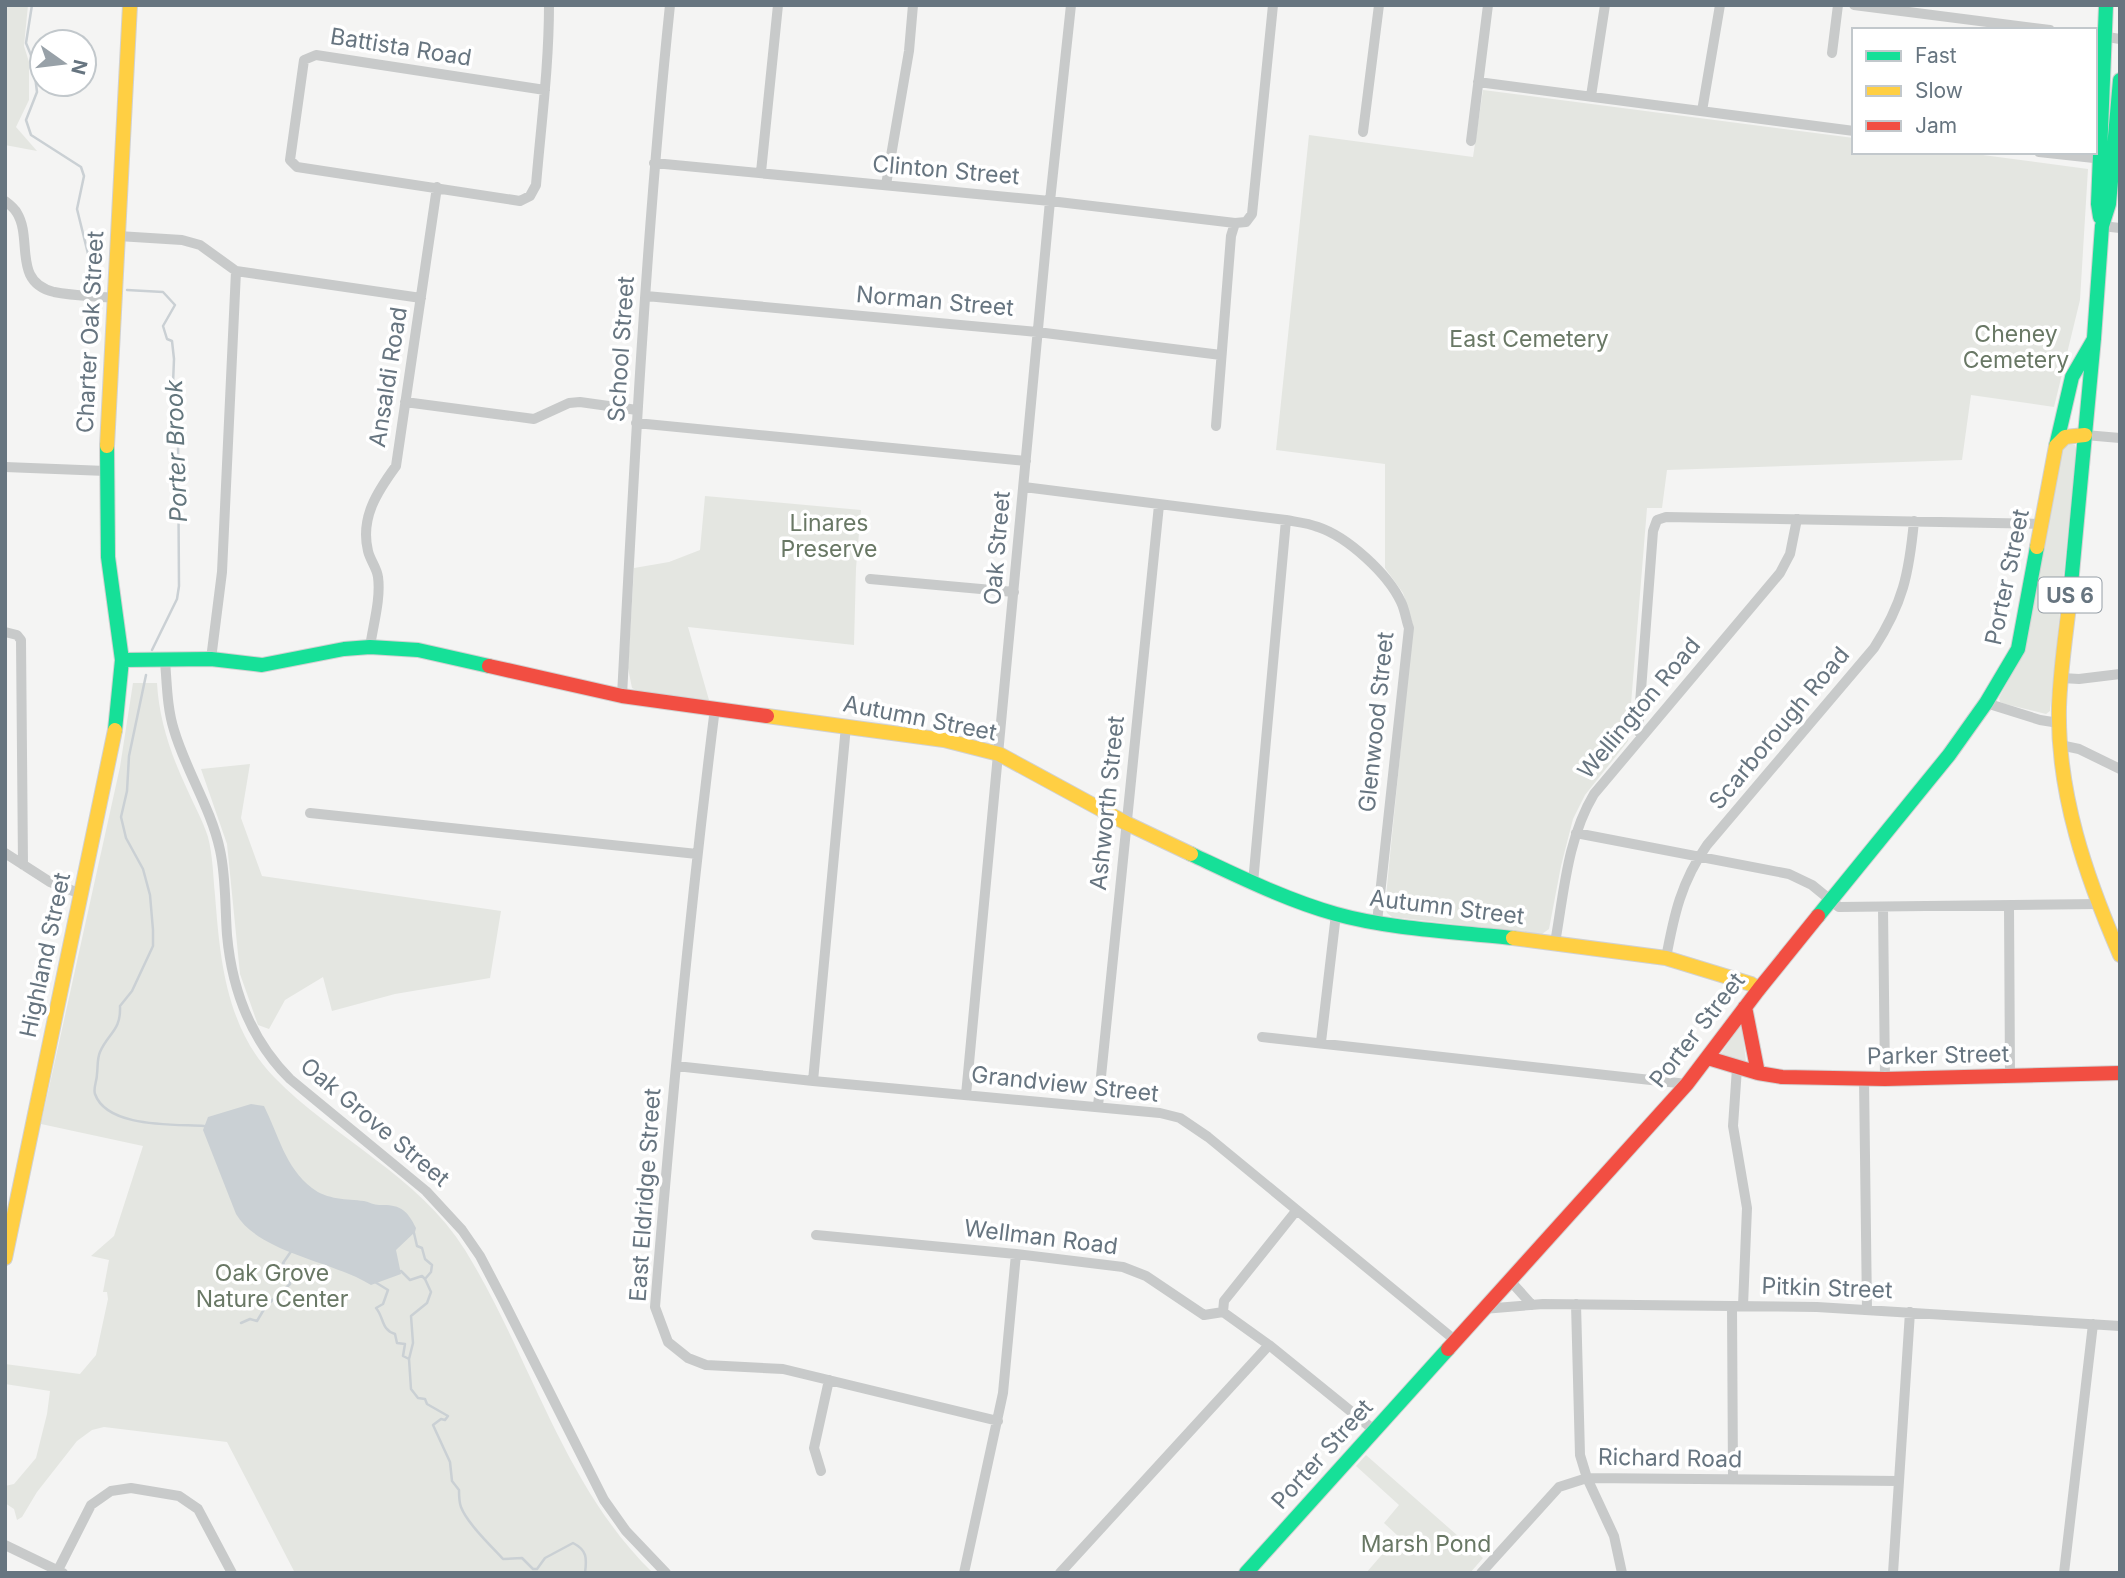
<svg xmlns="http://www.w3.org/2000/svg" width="2125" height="1578" font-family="Inter,sans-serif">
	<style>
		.green { fill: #e4e6e1 }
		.water { fill: #cad0d4 }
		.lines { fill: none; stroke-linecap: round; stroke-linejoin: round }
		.stream { stroke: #cad0d4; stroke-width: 2.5 }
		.fast-casing { stroke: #d1d1d1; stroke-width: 16 }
		.slow-casing { stroke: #d1d1d1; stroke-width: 16 }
		.jam-casing { stroke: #d1d1d1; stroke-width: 16 }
		.street { stroke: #c8caca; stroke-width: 10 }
		.fast { stroke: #16e098; stroke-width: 14 }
		.slow { stroke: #ffcf43; stroke-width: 14 }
		.jam { stroke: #f24e42; stroke-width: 14 }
		.labels { text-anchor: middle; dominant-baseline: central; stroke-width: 7; stroke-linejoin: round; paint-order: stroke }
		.shield { fill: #fff; stroke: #959ea6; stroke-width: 2 }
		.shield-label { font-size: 21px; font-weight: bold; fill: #677580 }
		.street-label { font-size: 23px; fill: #677580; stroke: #fff }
		.park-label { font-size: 23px; fill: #697865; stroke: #fff }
		.water-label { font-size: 24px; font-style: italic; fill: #63767d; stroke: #fff }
	</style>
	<rect width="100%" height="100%" fill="#f4f4f3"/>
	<path class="green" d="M5,5H28L24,46L29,62V100L16,127L37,151L5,145Z
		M1483,90L1854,138V152H1960L2088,169L2080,300L2054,407L1971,395L1962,460L1667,470L1662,508H1647L1628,741L1585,795L1573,819L1561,866L1549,929L1542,934L1392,917L1387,913L1385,906L1413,625L1403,593L1385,568V464L1276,450L1309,135L1473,157Z
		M2069,444L2075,445L2076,450L2050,711L2046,714L2005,704L2000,702L1999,698L2026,647L2062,449Z
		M705,496L861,510L856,568L854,645L688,627L709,700L638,691L632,688L628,668L634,568L669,562L700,550Z
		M133,683H157C159,720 171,755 187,789C194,805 203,821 208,837C213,856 213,876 215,895C220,959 226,1028 274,1077C333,1138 419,1176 465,1250C530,1355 563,1486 653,1573H295L227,1442L104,1427L92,1430L77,1441L37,1492L22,1517L17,1520L14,1509L5,1503V1486L14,1484L36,1458L47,1414L50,1391L5,1384V1364L80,1374L96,1355L108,1299L107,1292H103L109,1260L91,1256L114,1236L143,1146L41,1124L120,767Z
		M250,764L241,818L262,876L501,911L490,978L395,994L332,1011L323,977L285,1000L269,1029L258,1025L240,974L227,844L201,769Z
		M1740,1026L1742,1027L1746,1062L1720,1055Z
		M1366,1455L1483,1558L1470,1573H1366L1398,1536L1384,1523L1399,1505L1356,1466Z"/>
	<path class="water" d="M251,1104L264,1106C279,1136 285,1167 312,1188C327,1200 347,1199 364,1201C369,1202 374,1205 379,1205C399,1204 407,1209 416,1228L415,1232L396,1250L401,1274L371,1285C333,1261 259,1253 236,1214L203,1130L208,1117Z"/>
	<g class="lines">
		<path class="stream" d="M32,5L26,43L33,60L37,92L26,120L31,135L81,167L84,176L77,209L91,266L102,276
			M127,290L163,292L175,305L163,326L167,339L172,341L174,359L172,408L178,437L179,586L177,599L152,650
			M146,675L129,756L127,791L121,817L126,838L143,869L150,895L153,930V946L132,991L120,1006C121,1031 109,1032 100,1052C97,1059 98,1066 97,1074C97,1081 93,1088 95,1094C107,1128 174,1124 204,1126
			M414,1233L417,1246L422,1248L425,1259L432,1265L431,1272L425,1279
			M401,1271L410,1280L422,1276L425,1279L431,1292L427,1303L411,1316L413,1343L409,1359L411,1389L418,1398L425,1399L427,1404L448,1416L445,1420L441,1419L433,1425L450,1462L452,1481L459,1490C459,1495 459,1502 461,1507C467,1523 491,1546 503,1559L522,1558L533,1569H537L545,1558L573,1543C587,1550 587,1558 585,1573
			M375,1282L388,1290L383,1304L376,1308C384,1317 381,1330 395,1334L397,1343L405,1344L403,1356L409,1359
			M241,1323L250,1319L257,1321L266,1306L290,1284L289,1273L283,1263L292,1250"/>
		<g class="fast-casing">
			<path id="fast" d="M2100,217L2098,204L2106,5
				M107,446L108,557L122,660L115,730
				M2056,446L2072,377L2094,339
				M2069,606L2094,338L2102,226L2109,204L2120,80
				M122,660L211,659L262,665L344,649L370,647L418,650L489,666
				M1191,854C1238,876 1286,900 1336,914C1389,929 1458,932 1513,938
				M1818,916L1949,755L1986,703L2018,649L2037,547
				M1246,1573L1448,1349"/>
		</g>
		<g class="slow-casing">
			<path id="slow" d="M107,446L130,5
				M2037,547L2056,446L2065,437L2085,435
				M2069,606C2065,640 2060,674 2059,707C2057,793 2086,877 2120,955
				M767,716L944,740L999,754L1126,823L1191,854
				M1513,938L1666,958L1751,984L1759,989
				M5,1258L115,730"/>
		</g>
		<g class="jam-casing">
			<path id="jam" d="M489,666L622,696L767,716
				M1745,1007L1758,1073
				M1708,1058L1758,1073L1782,1077L1885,1079L2120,1073
				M1448,1349L1687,1084L1759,989L1818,916"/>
		</g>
		<path class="street" d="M1854,5L2050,30
			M2095,35L2120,39
			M1832,53L1838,5
			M1478,82L1854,131
			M545,90L316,55L304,60L290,160L297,167L520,201L530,196L536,185C541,125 549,66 549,5
			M1591,96L1605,5
			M1702,111L1720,5
			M1363,132L1379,5
			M1471,141L1488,5
			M2039,152L2103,159
			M654,163L1050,201L1235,223
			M761,172L778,5
			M886,185L909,51L913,5
			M5,201C9,204 15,209 17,213C33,239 12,282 54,292C73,296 95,296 115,298
			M2102,226L2120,228
			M118,236L182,240L200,245L236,271L421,298
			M646,296L1037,332L1221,355
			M405,402L534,419L569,403L580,402L637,410
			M636,423L1026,461
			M1216,426L1231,236L1235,223L1246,222L1252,214L1273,5
			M2085,435L2120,438
			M5,467L106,471
			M1024,487L1286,520C1297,522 1308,523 1318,527C1348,537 1388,574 1401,602C1405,610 1406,620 1409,628L1377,922
			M870,579L1014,592
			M5,632L17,635L21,640L23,865
			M370,647C373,625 381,599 378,577C377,568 370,560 368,551C360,518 377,492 396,466L437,187
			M211,659L222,572L236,271
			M165,661C167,684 167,708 174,730C186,771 211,808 220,850C226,877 225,907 227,935C232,990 251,1040 290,1079L426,1191L462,1230L480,1256L503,1300L604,1500L626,1531L666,1573
			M2062,678L2079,679L2120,674
			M622,696C634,465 646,235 670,5
			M1986,703L2040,720L2059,723
			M715,708C690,907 671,1107 655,1307L668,1342L688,1358L706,1365L783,1369L998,1421
			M1642,737L1638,730L1653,531L1657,520L1666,517L2042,524
			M2060,745L2079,749L2120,769
			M310,813L697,854
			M1576,833L1789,874L1812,885L1839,907L2099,904
			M5,853L50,882L81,894
			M1253,883L1286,520
			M2009,906L2010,1077
			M1883,908L1885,1079
			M1555,943C1564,893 1567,839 1594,794L1780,573L1790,554L1797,519
			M1666,958C1674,915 1681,882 1707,845L1874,648C1903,603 1909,574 1914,521
			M1262,1037L1687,1084
			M1321,1042L1336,914
			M676,1066L813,1081L1160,1113L1180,1118L1208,1137L1456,1341
			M1737,1068L1733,1126L1747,1208L1743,1306
			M1864,1079L1867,1310
			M813,1081L846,726
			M966,1095L1050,201L1071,5
			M1098,1106L1159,505
			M816,1235L1016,1254L1123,1267L1146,1276L1204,1315L1223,1312L1269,1345L1374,1430
			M1511,1276L1514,1285L1532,1305
			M1576,1304L1580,1455L1587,1478L1614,1536L1622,1573
			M1732,1306L1733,1479
			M1483,1309L1543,1304L1817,1307L2120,1326
			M1223,1312L1224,1301L1296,1211
			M821,1471L814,1448L829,1380
			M5,1545L63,1573
			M58,1570L91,1505L111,1491L131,1488L179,1496L198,1509L232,1573
			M964,1573L1003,1393L1016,1254
			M1060,1573L1269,1345
			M1481,1573L1559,1487L1587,1478L1898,1481
			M1893,1573L1910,1312
			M2064,1573L2093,1324"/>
		<use href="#fast" class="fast"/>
		<use href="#slow" class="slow"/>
		<use href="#jam" class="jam"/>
	</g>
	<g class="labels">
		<rect class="shield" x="2038.5" y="577.5" width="63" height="35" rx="5"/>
		<g class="shield-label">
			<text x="2070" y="595">US 6</text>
		</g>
		<g class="street-label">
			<text transform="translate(401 47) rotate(9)">Battista Road</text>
			<text transform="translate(946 170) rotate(5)">Clinton Street</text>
			<text transform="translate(935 301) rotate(5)">Norman Street</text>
			<text transform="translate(90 332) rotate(-87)">Charter Oak Street</text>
			<text transform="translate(621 349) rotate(-86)">School Street</text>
			<text transform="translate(388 377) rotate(-81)">Ansaldi Road</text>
			<text transform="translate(997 548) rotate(-85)">Oak Street</text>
			<text transform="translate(2007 577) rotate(-78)">Porter Street</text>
			<text transform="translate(1639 708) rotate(-50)">Wellington Road</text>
			<text transform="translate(920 718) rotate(11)">Autumn Street</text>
			<text transform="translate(1376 722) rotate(-84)">Glenwood Street</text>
			<text transform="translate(1779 728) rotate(-50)">Scarborough Road</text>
			<text transform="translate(1107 803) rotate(-84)">Ashworth Street</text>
			<text transform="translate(1447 907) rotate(7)">Autumn Street</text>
			<text transform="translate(45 955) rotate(-78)">Highland Street</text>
			<text transform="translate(1697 1030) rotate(-52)">Porter Street</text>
			<text transform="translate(1938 1055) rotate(-1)">Parker Street</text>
			<text transform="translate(1065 1084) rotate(6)">Grandview Street</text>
			<text transform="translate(375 1122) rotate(40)">Oak Grove Street</text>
			<text transform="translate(645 1195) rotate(-86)">East Eldridge Street</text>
			<text transform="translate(1041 1237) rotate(7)">Wellman Road</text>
			<text transform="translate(1827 1288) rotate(2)">Pitkin Street</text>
			<text transform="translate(1322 1454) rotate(-48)">Porter Street</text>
			<text transform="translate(1670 1458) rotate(1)">Richard Road</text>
		</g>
		<g class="park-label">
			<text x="2016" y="334">Cheney<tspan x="2016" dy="26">Cemetery</tspan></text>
			<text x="1529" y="339">East Cemetery</text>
			<text x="829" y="523">Linares<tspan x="829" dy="26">Preserve</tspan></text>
			<text x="272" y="1273">Oak Grove<tspan x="272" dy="26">Nature Center</tspan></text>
			<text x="1426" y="1544">Marsh Pond</text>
		</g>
		<g class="water-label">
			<text transform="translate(176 451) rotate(-92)">Porter Brook</text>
		</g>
	</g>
	<rect width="2125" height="1578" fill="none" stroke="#677580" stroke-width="14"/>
	<rect x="1852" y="28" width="245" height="126" fill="#ffffff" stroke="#c2c8cc" stroke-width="2"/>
	<rect x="1866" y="51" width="35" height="10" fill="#16e098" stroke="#c2c8cc" stroke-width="2"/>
	<text x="1915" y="63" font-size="21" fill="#677580">Fast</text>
	<rect x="1866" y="86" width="35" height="10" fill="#ffcf43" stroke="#c2c8cc" stroke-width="2"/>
	<text x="1915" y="98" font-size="21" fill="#677580">Slow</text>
	<rect x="1866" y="121" width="35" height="10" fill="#f24e42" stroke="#c2c8cc" stroke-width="2"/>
	<text x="1915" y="133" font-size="21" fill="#677580">Jam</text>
	<g transform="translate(63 63) rotate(104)"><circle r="33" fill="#ffffff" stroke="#c2c8cc" stroke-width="2"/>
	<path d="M0-5L12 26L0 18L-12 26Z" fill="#98a1a8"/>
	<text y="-10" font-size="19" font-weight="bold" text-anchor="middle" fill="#677580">N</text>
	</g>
</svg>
